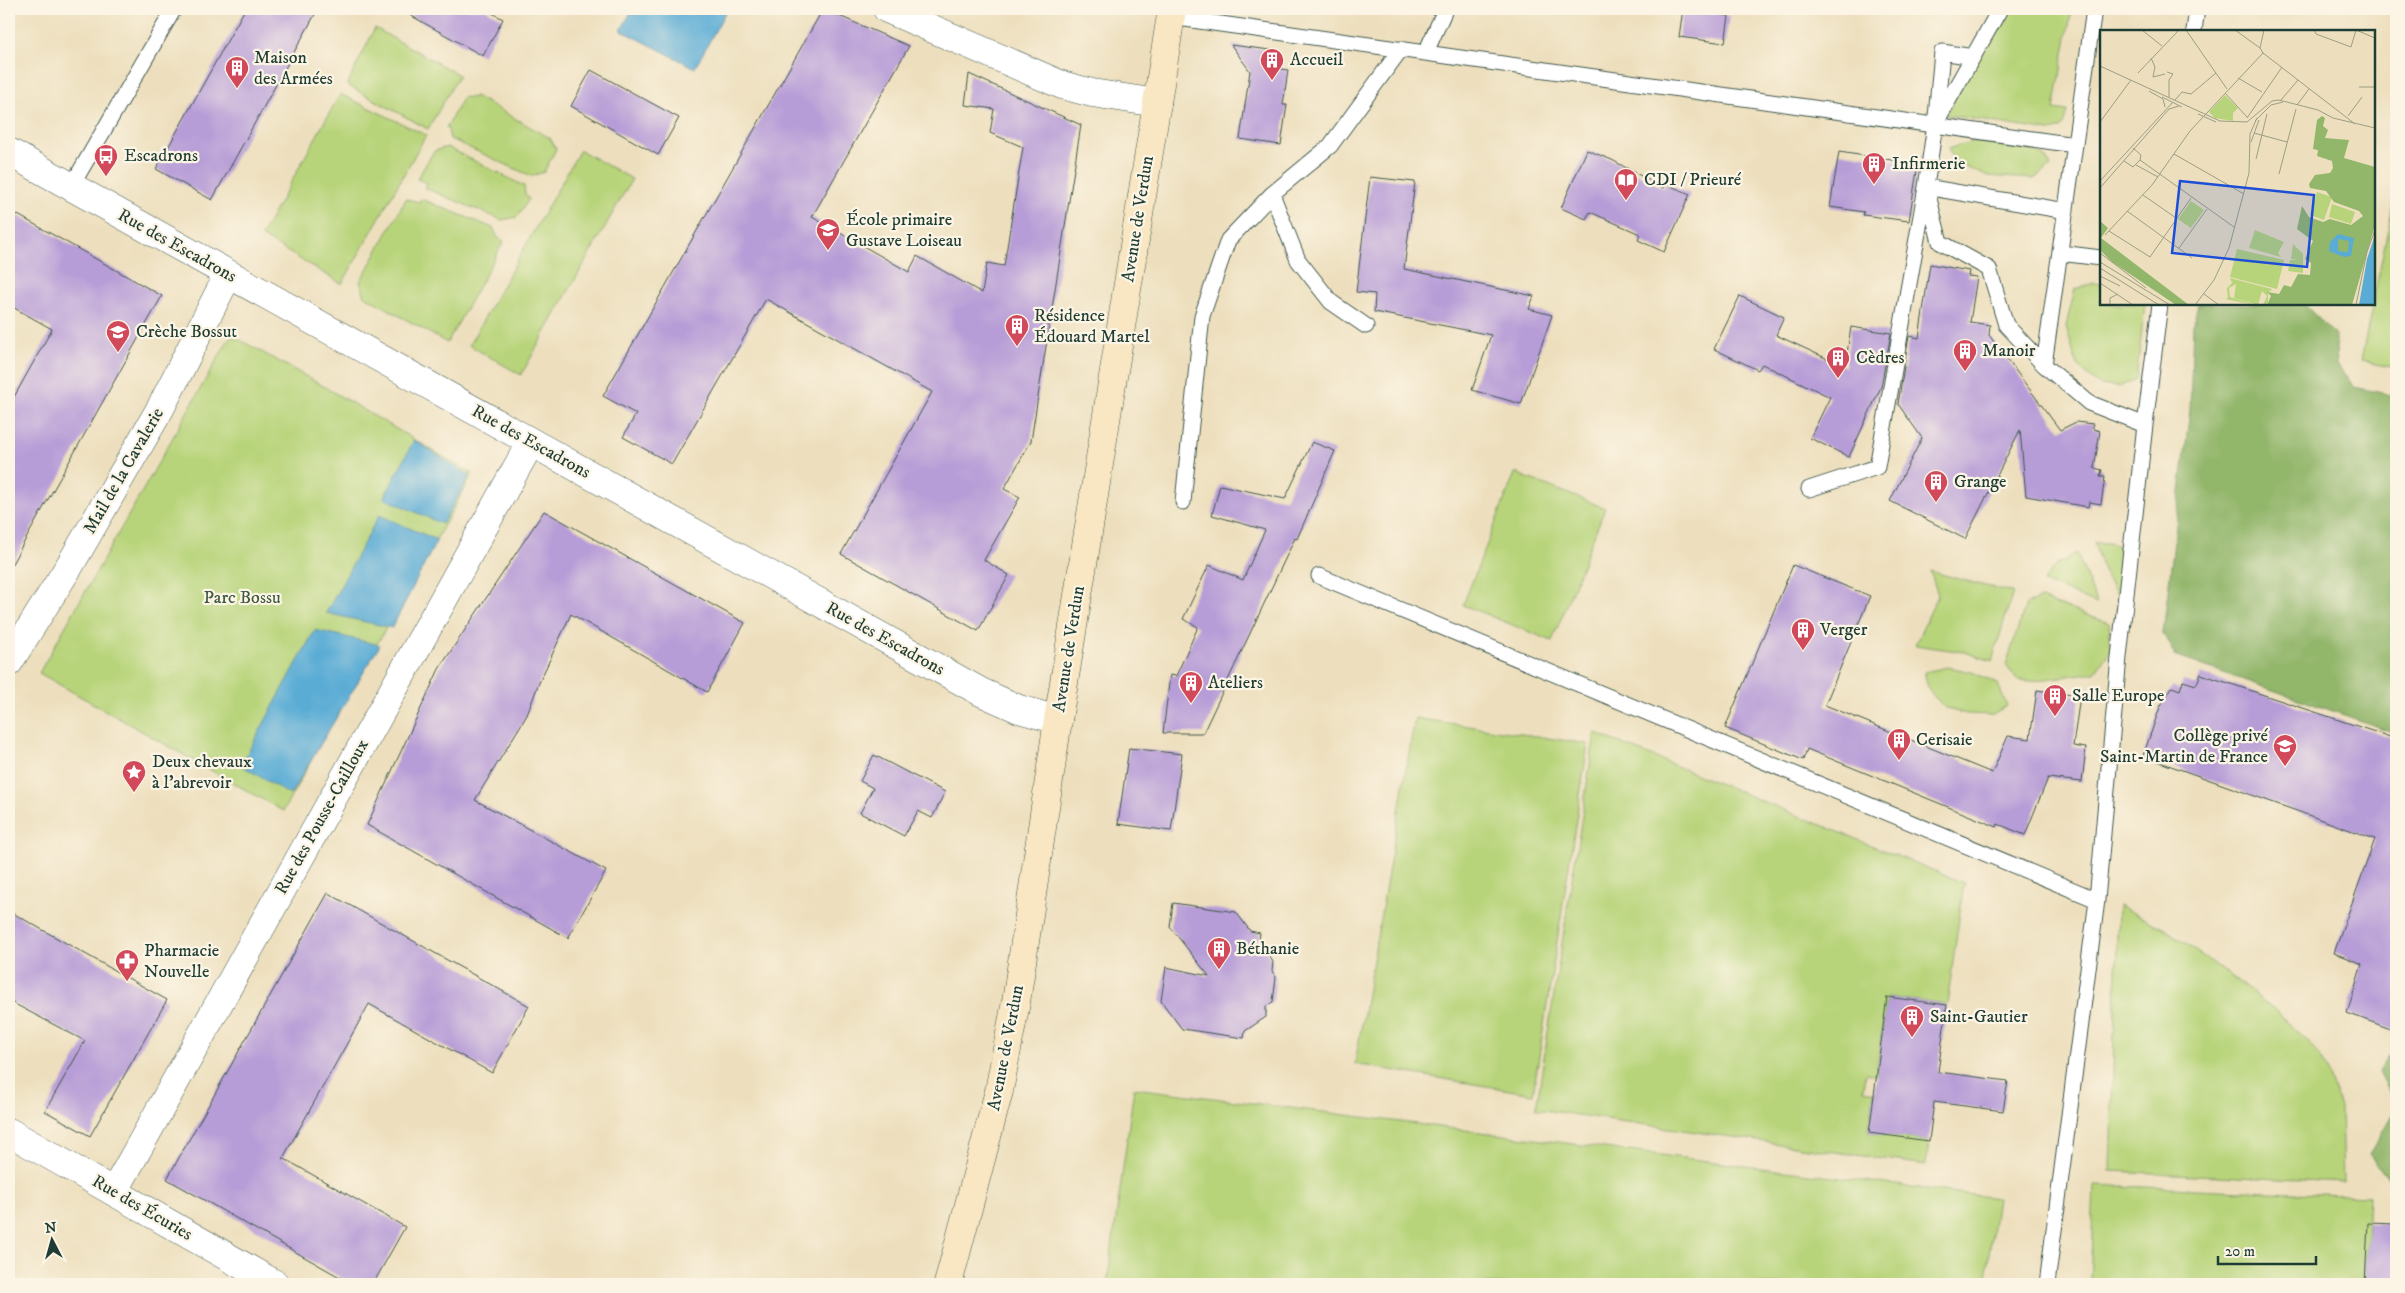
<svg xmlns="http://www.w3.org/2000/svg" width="2405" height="1293" font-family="'IM FELL DW Pica',serif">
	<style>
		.green { fill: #b8d47a; stroke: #6c8857 }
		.forest { fill: #92b66a; stroke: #587a4f }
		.water { fill: #5aacd5; stroke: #3c7484 }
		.building { fill: #b79dd7 }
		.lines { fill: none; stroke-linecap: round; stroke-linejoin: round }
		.lane-casing { stroke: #3e5549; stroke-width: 17 }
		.street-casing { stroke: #3e5549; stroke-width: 29 }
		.secondary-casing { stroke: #3e5549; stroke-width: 29 }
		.lane { stroke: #fff; stroke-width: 15 }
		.street { stroke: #fff; stroke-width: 28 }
		.secondary { stroke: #f9e7c3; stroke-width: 28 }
		.labels { text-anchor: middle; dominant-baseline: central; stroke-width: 4.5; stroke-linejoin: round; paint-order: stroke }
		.poi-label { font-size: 18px; fill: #1f3d34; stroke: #fcf5e5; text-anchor: start }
		.street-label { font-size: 18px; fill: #1f3d34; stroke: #fcf5e5 }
		.park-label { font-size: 18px; fill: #3e5b42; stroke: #fcf5e5 }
		.inset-road { fill: none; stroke: #9b9e86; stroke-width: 1 }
		.view { fill: #1d4ed8; fill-opacity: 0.15; stroke: #1d4ed8; stroke-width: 2.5 }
		.inset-edge { fill: none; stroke: #1f3d34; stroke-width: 2.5 }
	</style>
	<rect width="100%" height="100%" fill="#fcf5e5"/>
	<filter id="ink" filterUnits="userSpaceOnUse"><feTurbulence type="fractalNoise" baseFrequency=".02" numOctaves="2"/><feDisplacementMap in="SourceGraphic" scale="10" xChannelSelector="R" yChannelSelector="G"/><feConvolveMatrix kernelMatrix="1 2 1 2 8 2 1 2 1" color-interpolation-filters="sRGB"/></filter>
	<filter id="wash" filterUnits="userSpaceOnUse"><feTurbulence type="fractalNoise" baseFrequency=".0096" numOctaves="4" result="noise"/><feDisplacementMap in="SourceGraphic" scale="20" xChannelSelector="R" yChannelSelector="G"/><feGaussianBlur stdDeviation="1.12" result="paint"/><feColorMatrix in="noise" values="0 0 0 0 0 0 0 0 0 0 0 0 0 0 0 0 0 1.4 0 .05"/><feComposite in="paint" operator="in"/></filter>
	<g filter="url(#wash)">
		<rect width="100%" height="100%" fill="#eddfbd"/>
		<path class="green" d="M2012,9H2072L2054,109L2067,111C2066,124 2064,129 2050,131L1946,115L1980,54Z
			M375,28L459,75L428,129L347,85Z
			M340,94L426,135L342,284L261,236Z
			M475,96L550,138L556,149L544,172L531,176L450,139L448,129L446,128L463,97L471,98Z
			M1973,141L2013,144L2044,156L2051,166L2034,179L1986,176L1956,163L1948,149Z
			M447,147L524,186L525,194L529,199L517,217L502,220L425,188L427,183L417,179L434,151Z
			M580,150L632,179L521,375L469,345Z
			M2396,190V368L2361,361Z
			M406,199L419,202L421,199L493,228L498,238L504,241L447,343L365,296L360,282Z
			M2094,283L2101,284V304H2145L2136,379L2119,387L2099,385L2077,366L2066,326L2075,289Z
			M231,335L318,383L473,474L283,811L39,673Z
			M1515,473L1605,508L1552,641L1463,605Z
			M2094,543H2109L2123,547L2126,556L2121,601L2104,573Z
			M2077,553L2097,604L2043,582L2057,564Z
			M1930,571L1981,585L2013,592L1992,661L1964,652L1915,645L1938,595Z
			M2041,599L2109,623L2111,650L2095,672L2032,681L2017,680L2006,665L2026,604Z
			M1948,667L1972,672L1998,684L2007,706L1991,715L1967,714L1946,709L1929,691L1924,672Z
			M1415,718L1588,744L1533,1094L1355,1064Z
			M1595,733L1964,883L1947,1005L1887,997L1876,1075L1865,1073L1863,1090L1874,1092L1869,1133L1929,1141L1926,1165L1536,1109Z
			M2118,905L2168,931L2219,968L2278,1012L2320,1054L2341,1108L2343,1182L2110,1171Z
			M1134,1088L1997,1198L1985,1284H1107Z
			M2094,1185L2369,1196L2365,1284H2090Z"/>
		<path class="forest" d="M2198,304H2304L2335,335L2337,364L2354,387L2396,396V733L2175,656L2163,633L2190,410L2193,325Z
			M2396,1045V1105L2379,1071Z
			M2396,1109V1183L2391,1181L2369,1154Z"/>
		<path class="water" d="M633,9H727L695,68L621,30Z
			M414,440L470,476L442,524L384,498Z
			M379,515L437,540L392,628L326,613Z
			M315,630L380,645L290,795L241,765Z"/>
		<g id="blocks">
			<path class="building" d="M245,9H318L212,200L156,169Z
				M399,9H485L503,19L483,56Z
				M823,9L909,46L812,217L909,272L917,256L982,293L987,263L1004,266L1023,147L990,133L994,109L965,105L969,74L1081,125L1031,441L1004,489L1020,497L984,560L1009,575L978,631L841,554L932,392L766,299L672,464L623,437L636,414L603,396Z
				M1683,9L1729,16L1725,43L1679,37Z
				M1231,45L1278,51L1276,68L1288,70L1283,105H1287L1281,145L1240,139L1250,71Z
				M591,70L679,118L658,155L571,106Z
				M1587,150L1612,160L1663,188L1666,184L1690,194L1664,252L1638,240L1640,234L1590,212L1586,219L1561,208Z
				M1839,152L1918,164L1909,221L1863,215L1864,212L1830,207Z
				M1370,177L1415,182L1404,269L1534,296L1529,309L1552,315L1521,404L1472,390L1491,335L1374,312L1375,294L1356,292Z
				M9,210L162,296L9,569V406L52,329L9,305Z
				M1930,264L1969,271L1968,276L1977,277L1970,322L1990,325L1989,335L2060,430L2076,422L2093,424V429L2100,431L2094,468L2102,470L2100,477H2105L2101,504L2089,502L2088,507L2026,496L2020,430L1965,539L1890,501L1922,438L1898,404L1909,336L1919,338Z
				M1740,296L1784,317L1776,335L1845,367L1851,327L1891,333L1881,387L1849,457L1810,438L1830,397L1762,364L1758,370L1714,349Z
				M1312,442L1335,451L1297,539L1295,538L1203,733H1163L1170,675L1176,676L1198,627L1183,619L1209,565L1243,580L1265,530L1212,515L1220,485L1285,499Z
				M544,511L745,623L707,692L571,614L538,685L527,715L475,800L606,871L568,938L367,825L439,669Z
				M1793,565L1870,596L1825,705L1992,773L2008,736L2030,739L2037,690L2080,696L2073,746L2086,748L2082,782L2048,778L2025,835L1998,824L1997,827L1807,749L1803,760L1725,728Z
				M2201,674L2396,739V1031L2347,1013L2362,964L2334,953L2375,839L2143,756L2160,707L2172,687L2180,690L2183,681L2196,685Z
				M1129,748L1182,754L1171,831L1118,824Z
				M874,755L945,792L932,818L918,811L904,836L860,813L873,788L860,781Z
				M328,893L529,1006L492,1073L369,1004L283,1158L405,1227L373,1284H352L167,1179Z
				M1173,903L1236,912L1250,931L1260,933L1259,940L1273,962L1272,971L1276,977L1273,1002L1266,1006V1017L1245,1031L1244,1038L1182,1029L1161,1001L1166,967L1209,976L1170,927Z
				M9,911L167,1000L90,1136L45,1111L85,1041L9,1001Z
				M1887,997L1947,1005L1938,1072L2008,1081L2003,1111L1934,1102L1929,1141L1869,1133Z
				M2368,1223L2396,1224V1284H2365Z"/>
		</g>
	</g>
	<g filter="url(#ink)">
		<use href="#blocks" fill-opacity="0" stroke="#3e5549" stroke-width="1"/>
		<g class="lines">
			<g class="lane-casing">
				<path id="lane" d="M2000,9L1935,124L1926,187L1940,242L1989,269L2006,325L2044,365L2089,403L2145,425L2160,304
					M1171,17L2075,145
					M2194,31L2197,9
					M1426,52L1444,12
					M1936,117L1942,52L1973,57
					M71,187L174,9
					M1272,194L1298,260L1331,302L1366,326
					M2060,253L2101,258
					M2044,365L2094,9
					M1809,489L1877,467L1926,187L2066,211
					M1183,502L1202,316L1228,240L1272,194L1330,146L1401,49
					M1319,576L2097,900
					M2047,1284L2097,900L2119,657L2145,425"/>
			</g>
			<g class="street-casing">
				<path id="street" d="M887,9L1062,85L1092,93L1157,103
					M9,152L981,692L1019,709L1058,720
					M9,662L70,565L160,409L228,275
					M9,1132L275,1284
					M114,1192L531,442"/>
			</g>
			<g class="secondary-casing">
				<path id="secondary" d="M948,1284L999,1091L1016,1002L1058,720L1172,9"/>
			</g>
			<use href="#lane" class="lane"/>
			<use href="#street" class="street"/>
			<use href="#secondary" class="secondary"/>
		</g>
	</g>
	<defs>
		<g id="building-pin" transform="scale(1.25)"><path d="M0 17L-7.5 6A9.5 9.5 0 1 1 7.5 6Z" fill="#d1495b" stroke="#fcf5e5"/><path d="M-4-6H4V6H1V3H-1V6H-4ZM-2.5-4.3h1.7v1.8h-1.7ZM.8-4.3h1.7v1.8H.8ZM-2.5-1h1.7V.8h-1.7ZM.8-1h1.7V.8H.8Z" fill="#fff"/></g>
		<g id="bus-pin" transform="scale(1.25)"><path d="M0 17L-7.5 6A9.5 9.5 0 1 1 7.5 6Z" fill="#d1495b" stroke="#fcf5e5"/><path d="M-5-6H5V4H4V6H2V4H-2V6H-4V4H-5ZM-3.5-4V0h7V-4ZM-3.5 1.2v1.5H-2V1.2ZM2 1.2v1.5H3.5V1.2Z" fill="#fff"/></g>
		<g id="library-pin" transform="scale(1.25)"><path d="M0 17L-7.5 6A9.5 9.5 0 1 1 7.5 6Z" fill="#d1495b" stroke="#fcf5e5"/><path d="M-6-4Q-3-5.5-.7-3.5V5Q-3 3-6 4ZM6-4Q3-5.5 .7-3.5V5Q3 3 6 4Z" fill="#fff"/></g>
		<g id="school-pin" transform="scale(1.25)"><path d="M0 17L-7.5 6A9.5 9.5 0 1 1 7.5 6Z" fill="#d1495b" stroke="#fcf5e5"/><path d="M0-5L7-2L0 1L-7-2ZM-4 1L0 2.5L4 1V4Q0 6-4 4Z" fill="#fff"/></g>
		<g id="sight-pin" transform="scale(1.25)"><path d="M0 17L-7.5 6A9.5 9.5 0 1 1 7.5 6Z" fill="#d1495b" stroke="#fcf5e5"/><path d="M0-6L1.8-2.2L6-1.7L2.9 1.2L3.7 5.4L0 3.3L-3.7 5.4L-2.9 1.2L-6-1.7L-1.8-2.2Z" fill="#fff"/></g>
		<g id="pharmacy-pin" transform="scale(1.25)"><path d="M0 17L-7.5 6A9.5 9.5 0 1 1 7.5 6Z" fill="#d1495b" stroke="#fcf5e5"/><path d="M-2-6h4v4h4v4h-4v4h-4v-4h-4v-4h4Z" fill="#fff"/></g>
	</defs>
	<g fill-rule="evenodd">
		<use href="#building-pin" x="1272" y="60"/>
		<use href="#building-pin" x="237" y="68"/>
		<use href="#bus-pin" x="106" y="156"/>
		<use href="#building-pin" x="1874" y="164"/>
		<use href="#library-pin" x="1626" y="180"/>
		<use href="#school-pin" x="828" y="230"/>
		<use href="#building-pin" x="1017" y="326"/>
		<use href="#school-pin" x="118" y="332"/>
		<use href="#building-pin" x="1965" y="351"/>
		<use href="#building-pin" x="1838" y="358"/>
		<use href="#building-pin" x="1936" y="482"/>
		<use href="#building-pin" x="1803" y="630"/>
		<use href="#building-pin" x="1191" y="683"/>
		<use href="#building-pin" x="2055" y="696"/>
		<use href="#building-pin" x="1899" y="740"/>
		<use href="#school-pin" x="2285" y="746"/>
		<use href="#sight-pin" x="134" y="772"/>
		<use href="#building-pin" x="1219" y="949"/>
		<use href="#pharmacy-pin" x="127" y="961"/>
		<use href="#building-pin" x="1912" y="1017"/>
	</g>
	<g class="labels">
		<g class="poi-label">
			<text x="254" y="58">Maison<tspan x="254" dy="21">des Armées</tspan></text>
			<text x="1290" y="60">Accueil</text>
			<text x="124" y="156">Escadrons</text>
			<text x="1892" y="164">Infirmerie</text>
			<text x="1644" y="180">CDI / Prieuré</text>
			<text x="846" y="220">École primaire<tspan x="846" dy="21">Gustave Loiseau</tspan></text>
			<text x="1034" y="316">Résidence<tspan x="1034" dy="21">Édouard Martel</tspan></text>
			<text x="136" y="332">Crèche Bossut</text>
			<text x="1982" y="351">Manoir</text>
			<text x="1856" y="358">Cèdres</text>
			<text x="1954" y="482">Grange</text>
			<text x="1820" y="630">Verger</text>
			<text x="1208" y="683">Ateliers</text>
			<text x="2072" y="696">Salle Europe</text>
			<text x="2268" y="736" text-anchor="end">Collège privé<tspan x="2268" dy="21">Saint-Martin de France</tspan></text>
			<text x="1916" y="740">Cerisaie</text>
			<text x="152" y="762">Deux chevaux<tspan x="152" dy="21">à l'abrevoir</tspan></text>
			<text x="1236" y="949">Béthanie</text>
			<text x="144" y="951">Pharmacie<tspan x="144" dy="21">Nouvelle</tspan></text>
			<text x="1930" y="1017">Saint-Gautier</text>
		</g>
		<g class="street-label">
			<text transform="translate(1138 219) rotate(-81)">Avenue de Verdun</text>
			<text transform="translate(177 246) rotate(29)">Rue des Escadrons</text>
			<text transform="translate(531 442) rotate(29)">Rue des Escadrons</text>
			<text transform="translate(124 471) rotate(-60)">Mail de la Cavalerie</text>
			<text transform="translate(885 639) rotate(29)">Rue des Escadrons</text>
			<text transform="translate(1069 649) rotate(-81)">Avenue de Verdun</text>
			<text transform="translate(322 817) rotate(-61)">Rue des Pousse-Cailloux</text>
			<text transform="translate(1006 1048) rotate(-79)">Avenue de Verdun</text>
			<text transform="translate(142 1208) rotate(30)">Rue des Écuries</text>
		</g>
		<g class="park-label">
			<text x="242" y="598">Parc Bossu</text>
		</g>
	</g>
	<g transform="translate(2100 30)">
		<rect width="275" height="275" fill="#eddfbd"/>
		<path d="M125,65L138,78L133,83V91L115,88L109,82ZM217,162L232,167L224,190L210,185ZM91,171L104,180L91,198L78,189ZM232,174L255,182L251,194L229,187ZM155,200L184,212L178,223L181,227L149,218ZM193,214L203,224V243L188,241L190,230H198L191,229ZM137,219L184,230L177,259L130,247ZM130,248L172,259L168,263V273L163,275L167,266L162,261L158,275L134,268L136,254L129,258L130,267L155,275L125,269L128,268L127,258L132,253Z" fill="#b8d47a"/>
		<path d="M222,86L225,88L223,96L228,100L225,108L249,110L244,128L275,137V195L252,275H167L171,266L167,262L179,264L184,255L191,257L198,244L210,245L211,233L205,229L213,211L197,199L202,176L209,187L223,192L230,189L251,195L263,186L259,181L234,172L226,161L210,158L209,154L215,145L230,143L233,138L232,131L217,126L218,120L213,119L217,90ZM0,191L8,198L1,208L89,275H76L12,232L0,220Z" fill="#92b66a"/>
		<path d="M238,204L254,208L251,226L244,227L229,221L230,212ZM238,209L249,211L248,222L238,221ZM275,205V275H259L267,229Z" fill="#5aacd5" fill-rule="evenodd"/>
		<path class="inset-road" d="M42,0L62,16M86,0L127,59M135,0L160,18M164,0L160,18L163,23L255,94M214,0L216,4L251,17L256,0M256,0L275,8M51,28L55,37L53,47L65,44M0,36L120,91L147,92L172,71L179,70L218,80L233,88L275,98M67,42L73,44L69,50V67M38,43L79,0M138,48L162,62M259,57H275M49,61L63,69L65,77M125,63L147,87M62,67L82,77M75,70L82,62L91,64L116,43M181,70L198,50M197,75L209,59M98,84L116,92M248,86L262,67M147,88L182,37M155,91L171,75L183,72M0,92L31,50M154,103L187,112M151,112L159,90M74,124L144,164M156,129L167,84M40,130L134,197M24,131L33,137L40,130L41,125L33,118M36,135L58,147M179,144L196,79M0,151L73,72M0,158L69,79L79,76M43,165L76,188M27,181L92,228M9,201L50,227L91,168M5,205L52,155L90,101L163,23M79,218L107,179M0,223L46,258M0,232L70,275M0,238L59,275M0,246L20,256M0,253L33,275M104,264L119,275M10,275V268L18,264M95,275L114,250L129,218L149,143L150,104L157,88M256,275L267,222L275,200"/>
		<path class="view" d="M80,151L214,165L207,237L72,223Z"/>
		<rect width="275" height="275" class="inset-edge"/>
	</g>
	<rect width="2405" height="1293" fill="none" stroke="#fcf5e5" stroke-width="30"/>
	<g transform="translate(52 1240) rotate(354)" stroke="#fcf5e5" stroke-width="4" paint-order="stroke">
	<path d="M0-4L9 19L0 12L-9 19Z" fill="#1f3d34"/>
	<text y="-8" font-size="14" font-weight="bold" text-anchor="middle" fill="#1f3d34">N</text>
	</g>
	<path d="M2218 1256v8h98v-8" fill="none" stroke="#1f3d34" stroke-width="2.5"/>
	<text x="2225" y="1256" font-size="15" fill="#1f3d34" stroke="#fcf5e5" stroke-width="4" paint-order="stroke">20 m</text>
</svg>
